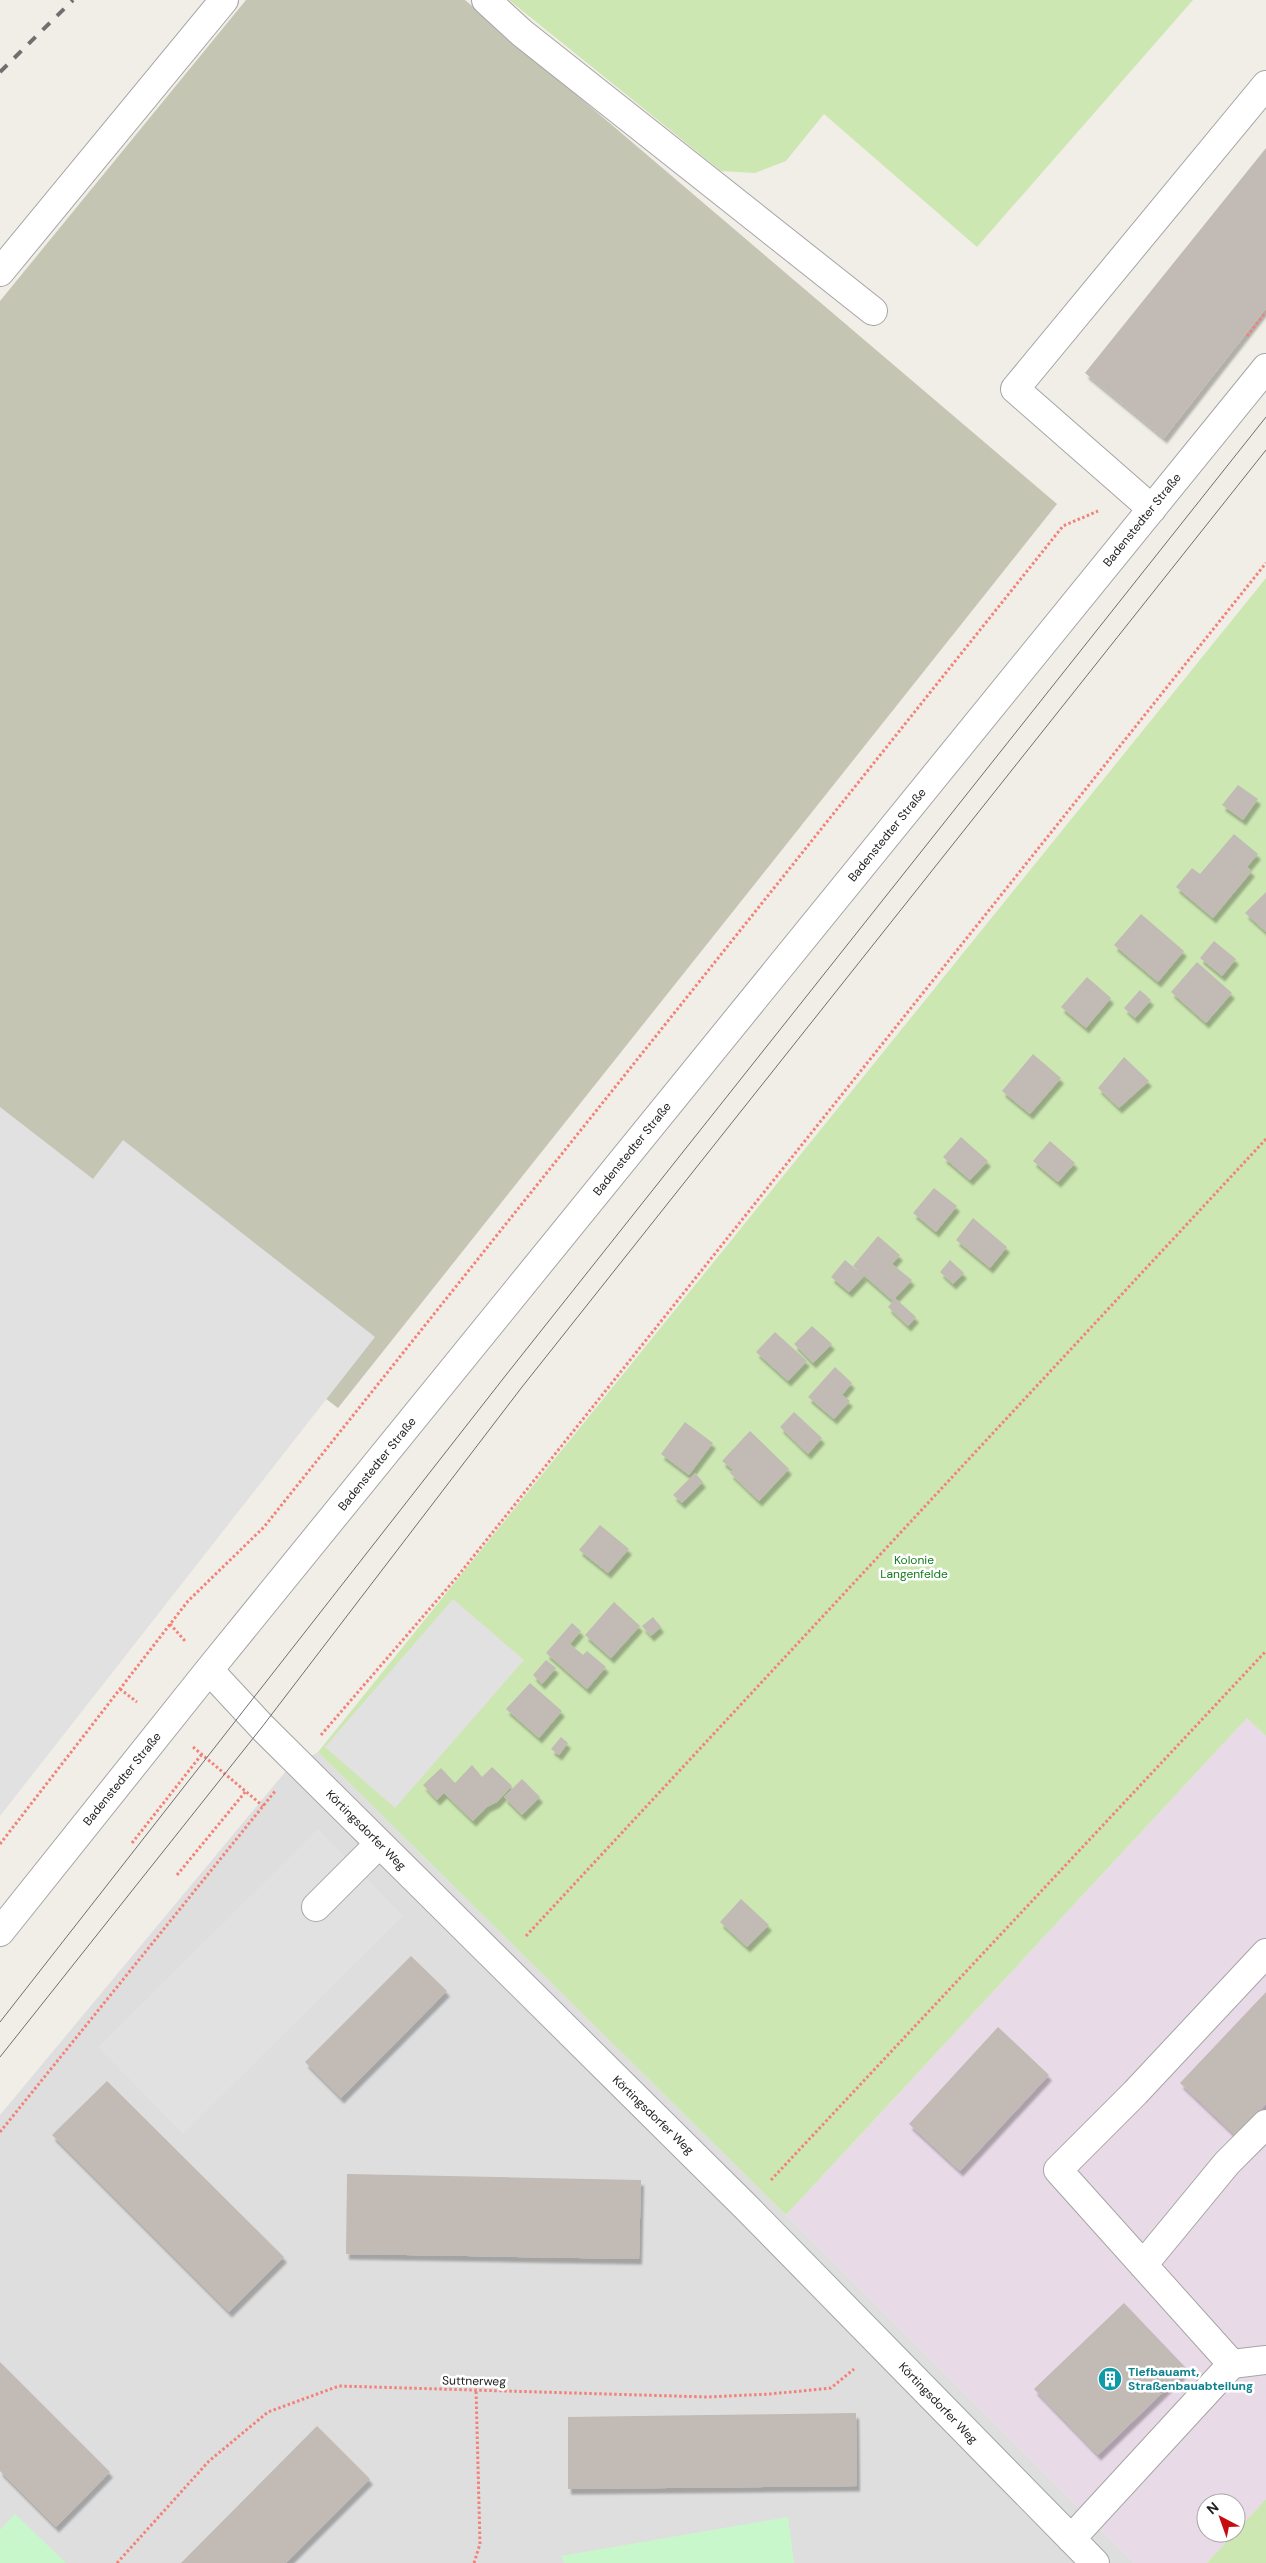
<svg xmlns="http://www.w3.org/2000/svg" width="1266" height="2563" font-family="'DM Sans',sans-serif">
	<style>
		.residential { fill: #dfdede }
		.industrial { fill: #e9dae7 }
		.construction { fill: #c5c5b4 }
		.grass { fill: #cde7b2 }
		.park { fill: #c9f7cc }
		.parking { fill: #e1e1e1 }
		.building { fill: #c1bab5; filter: url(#shadow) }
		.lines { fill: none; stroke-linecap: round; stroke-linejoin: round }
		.minor-casing { stroke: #a5a5a5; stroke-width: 30 }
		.path { stroke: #f28278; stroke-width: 3; stroke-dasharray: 2.5 2.5; stroke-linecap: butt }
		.minor { stroke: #fff; stroke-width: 28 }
		.tram { stroke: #6f6f6f; stroke-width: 1 }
		.rail { stroke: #6f6f6f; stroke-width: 4; stroke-dasharray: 10 10; stroke-linecap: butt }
		.labels { text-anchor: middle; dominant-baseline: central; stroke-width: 5; stroke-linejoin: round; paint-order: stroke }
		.street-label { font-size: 12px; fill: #212121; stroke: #fff }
		.park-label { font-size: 12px; fill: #137b1a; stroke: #fff }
		.culture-label { font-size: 12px; font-weight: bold; fill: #0d838f; stroke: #fff; text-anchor: start }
	</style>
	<defs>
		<filter id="shadow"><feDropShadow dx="3" dy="5.5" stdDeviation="1" flood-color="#0004"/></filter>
	</defs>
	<rect width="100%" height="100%" fill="#f1eee8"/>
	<path class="residential" d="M318,1752L786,2215L1134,2563H0V2115L286,1771Z"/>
	<path class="industrial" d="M1247,1718L1266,1736V2499L1236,2532V2503H1206V2533H1235L1207,2563H1134L786,2215Z"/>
	<path class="construction" d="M246,0H465L1057,504L338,1408L0,1149V301Z"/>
	<path class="grass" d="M509,0H1193L977,247L824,114L786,161L755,173L721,171Z
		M1266,578V1736L1247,1718L786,2215L318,1752Z
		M1266,2499V2563H1207Z"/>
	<path class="park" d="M15,2514L66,2563H0V2530Z
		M788,2517L794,2563H564L561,2556Z"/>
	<path class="parking" d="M0,1107L93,1179L123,1140L375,1337L0,1816Z
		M453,1599L524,1660L395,1808L325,1747Z
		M318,1829L403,1916L183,2134L98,2047Z"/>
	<path class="building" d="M1266,148V308L1164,438L1085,373Z
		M1238,785L1258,799L1243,820L1222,805Z
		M1234,834L1258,854L1247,867L1252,871L1213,918L1176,887L1192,868L1200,874Z
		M1266,892V932L1245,913Z
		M1141,914L1184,951L1158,982L1114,945Z
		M1214,941L1236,959L1222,976L1200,958Z
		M1197,962L1232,993L1206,1023L1171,992Z
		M1087,977L1111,998L1086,1028L1061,1007Z
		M1140,990L1151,1000L1135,1018L1124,1008Z
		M1033,1054L1061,1078L1030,1114L1002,1091Z
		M1124,1057L1149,1081L1119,1108L1098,1088Z
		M961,1137L988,1161L970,1180L943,1157Z
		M1050,1141L1075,1163L1058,1182L1033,1161Z
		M934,1188L957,1206L936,1232L913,1213Z
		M973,1218L1007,1247L990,1268L956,1240Z
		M878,1236L900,1255L892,1264L912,1280L895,1298L916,1317L908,1326L888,1307L893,1301L853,1266Z
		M845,1260L864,1276L849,1292L831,1277Z
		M950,1260L964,1273L953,1284L940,1272Z
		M812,1326L832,1344L813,1363L794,1344Z
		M775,1332L807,1361L788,1381L756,1352Z
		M835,1367L852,1383L842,1395L850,1401L834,1419L808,1397Z
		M794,1412L822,1438L808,1454L780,1427Z
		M685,1422L713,1443L689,1475L661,1454Z
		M750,1431L789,1469L759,1501L730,1473L733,1470L722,1461Z
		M695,1473L703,1482L682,1503L673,1495Z
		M600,1525L629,1549L608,1573L579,1550Z
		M614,1602L640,1626L611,1658L585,1635Z
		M653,1617L661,1627L651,1636L642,1626Z
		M572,1623L581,1631L570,1644L583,1655L587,1651L606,1667L587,1689L546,1653Z
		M546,1660L556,1668L542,1684L533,1675Z
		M530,1683L562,1711L539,1738L506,1709Z
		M561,1737L568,1743L559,1755L551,1749Z
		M472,1765L482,1777L492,1767L512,1786L497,1802L487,1807L473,1821L444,1793L437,1800L423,1785L441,1768L455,1783Z
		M522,1779L540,1797L522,1815L504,1797Z
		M741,1899L769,1925L747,1947L720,1922Z
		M411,1956L447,1991L341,2098L305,2062Z
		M1266,1992V2104L1236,2136L1180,2083Z
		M998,2027L1049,2075L960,2171L909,2124Z
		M107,2081L284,2257L229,2312L52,2135Z
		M347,2174L641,2180L639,2259L346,2254Z
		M1124,2303L1187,2369L1098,2455L1034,2389Z
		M0,2362L110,2472L56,2527L0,2471Z
		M856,2413L857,2486L568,2489V2417Z
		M317,2426L370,2479L286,2563H181Z"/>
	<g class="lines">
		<g class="minor-casing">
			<path id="minor" d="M486,0L522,33L873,311
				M0,272L224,0
				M1152,509L1015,389L1266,85
				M209,1670L262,1727L746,2207L1095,2563
				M316,1907L379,1844
				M0,1932L209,1670L1266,368
				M1143,2265L1227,2163L1266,2124
				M1232,2364L1058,2170L1135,2093L1266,1953
				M1071,2539L1232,2364L1266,2360"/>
		</g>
		<path class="path" d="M1247,336L1266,312
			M170,1624L185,1641
			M120,1689L137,1702
			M321,1735L457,1577L1266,563
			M193,1747L263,1806
			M132,1843L202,1754
			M0,1844L188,1601L264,1527L1063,526L1098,511
			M177,1875L246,1791
			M526,1936L1266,1139
			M0,2132L276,1790
			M771,2180L1266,1651
			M117,2563L209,2461L268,2412L339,2386L707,2397L770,2394L831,2388L854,2369
			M474,2563L480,2544L476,2389"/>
		<use href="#minor" class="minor"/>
		<path class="tram" d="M0,2022L506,1375L1266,417
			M0,2057L262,1727L522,1387L1266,450"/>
		<path class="rail" d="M0,72L73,0"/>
	</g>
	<defs>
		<g id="building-disc" transform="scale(1.25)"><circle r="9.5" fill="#0f9aa8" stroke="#fff"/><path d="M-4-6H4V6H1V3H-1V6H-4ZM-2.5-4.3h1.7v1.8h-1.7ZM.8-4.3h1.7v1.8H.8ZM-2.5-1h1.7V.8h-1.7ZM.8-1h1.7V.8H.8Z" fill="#fff"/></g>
	</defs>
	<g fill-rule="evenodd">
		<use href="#building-disc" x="1110" y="2379"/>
	</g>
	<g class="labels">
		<g class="street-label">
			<text transform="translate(1142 520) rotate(-51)">Badenstedter Straße</text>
			<text transform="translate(887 835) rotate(-51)">Badenstedter Straße</text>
			<text transform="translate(632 1149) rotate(-51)">Badenstedter Straße</text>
			<text transform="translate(377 1464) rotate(-51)">Badenstedter Straße</text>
			<text transform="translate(122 1779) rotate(-51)">Badenstedter Straße</text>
			<text transform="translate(366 1830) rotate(45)">Körtingsdorfer Weg</text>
			<text transform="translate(653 2115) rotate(44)">Körtingsdorfer Weg</text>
			<text transform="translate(474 2381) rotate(1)">Suttnerweg</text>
			<text transform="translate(938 2403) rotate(46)">Körtingsdorfer Weg</text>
		</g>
		<g class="park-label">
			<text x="914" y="1560">Kolonie<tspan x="914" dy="14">Langenfelde</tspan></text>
		</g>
		<g class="culture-label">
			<text x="1128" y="2372">Tiefbauamt,<tspan x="1128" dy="14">Straßenbauabteilung</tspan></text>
		</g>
	</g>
	<g transform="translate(1221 2518) rotate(319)"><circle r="24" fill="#ffffff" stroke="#a6a6a6"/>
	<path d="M0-4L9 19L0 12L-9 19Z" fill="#c60c0f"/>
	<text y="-8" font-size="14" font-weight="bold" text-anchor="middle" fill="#212121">N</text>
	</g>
</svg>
